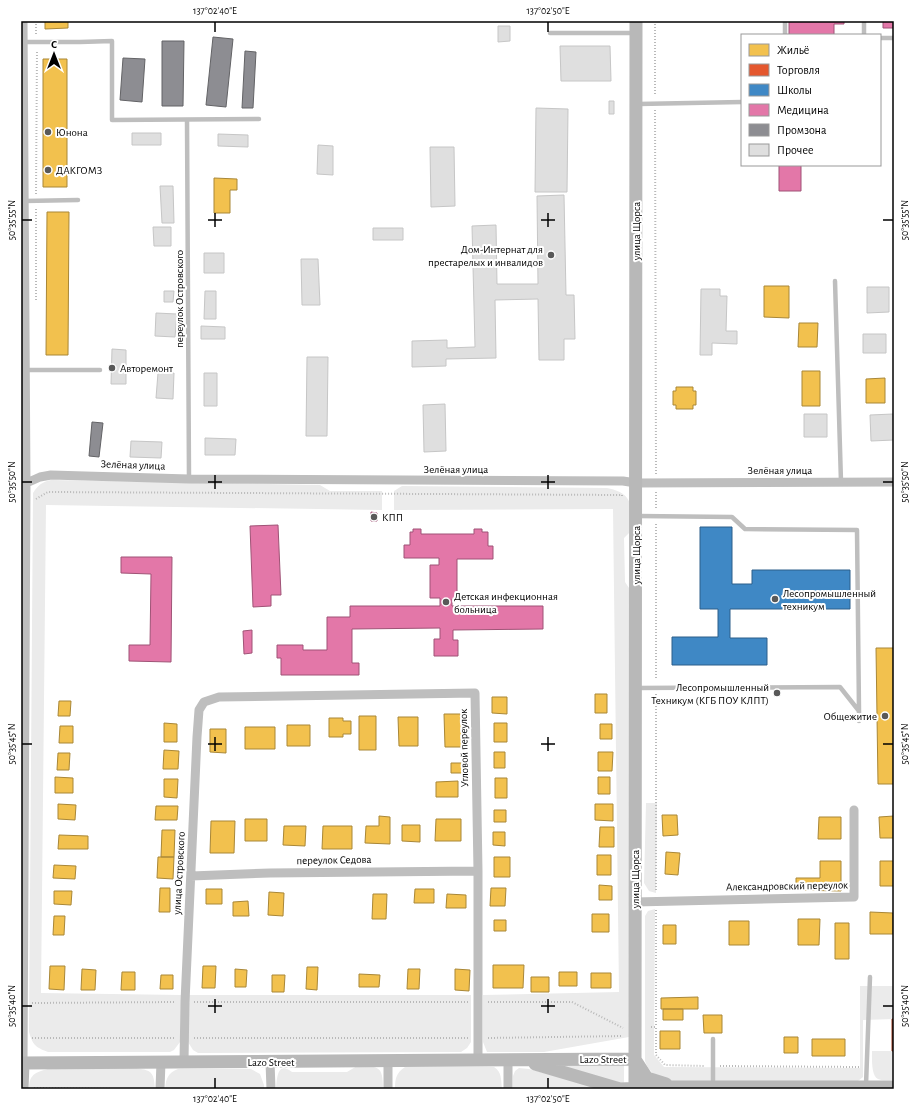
<svg xmlns="http://www.w3.org/2000/svg" width="915" height="1110" font-family="'Alegreya Sans',sans-serif">
	<style>
		.green { fill: #ebebeb }
		.homes { fill: #f2c14e; stroke: #a98737 }
		.shops { fill: #e4572e; stroke: #a03d20 }
		.schools { fill: #3f88c5; stroke: #2c5f8a }
		.health { fill: #e377a8; stroke: #9f5376 }
		.industry { fill: #8d8d92; stroke: #636366 }
		.building { fill: #dfdfdf; stroke: #c6c6c6 }
		.lines { fill: none; stroke-linecap: round; stroke-linejoin: round }
		.path { stroke: #b9b9b9; stroke-width: 2; stroke-dasharray: 1 2; stroke-linecap: butt }
		.lane { stroke: #bebebe; stroke-width: 4.5 }
		.street { stroke: #bebebe; stroke-width: 9 }
		.secondary { stroke: #b8b8b8; stroke-width: 13 }
		.ticks { fill: none; stroke: #000; stroke-width: 1.5 }
		.poi-dot { fill: #595959; stroke: #fff; stroke-width: 1.5 }
		.labels { text-anchor: middle; dominant-baseline: central; stroke-width: 4; stroke-linejoin: round; paint-order: stroke }
		.poi-label { font-size: 11px; fill: #000; stroke: #fff; text-anchor: start }
		.street-label { font-size: 11px; fill: #000; stroke: #fff }
		.neatline { fill: none; stroke: #000; stroke-width: 1.5 }
		.ticks-label { font-size: 10px; text-anchor: middle; fill: #000 }
	</style>
	<rect width="100%" height="100%" fill="#fff"/>
	<path class="green" d="M51,480L320,485L330,491H382V510L46,505L41,993L181,995L180,1042L174,1050L170,1052H48C35,1047 33,1045 29,1032L33,493C38,485 42,482 51,480Z
		M402,486L607,488C636,494 631,508 630,532L624,538L625,582L631,591L629,1037L544,1052H487L483,1042V995L619,992L613,509L394,510V491Z
		M646,803H657L656,893L649,891L644,883Z
		M655,909L654,1055L664,1067L860,1068V986H894V1019L863,1020V1077L858,1081H672C660,1079 649,1074 645,1061V916L648,911Z
		M189,995H471V1042L467,1048L461,1052L198,1053L193,1050L188,1042Z
		M872,1051H894V1080C889,1080 882,1081 878,1079C871,1076 872,1058 872,1051Z
		M552,1065H624V1085Z
		M357,1066C379,1066 383,1066 383,1089H276C277,1079 277,1060 292,1072H347Z
		M405,1067H494C502,1072 501,1080 502,1089H395C395,1079 396,1073 405,1067Z
		M51,1068H134C151,1070 154,1071 155,1089H29C29,1073 37,1072 51,1068Z
		M519,1068L529,1069L603,1089H513V1076L515,1071Z
		M178,1069H251L260,1074L264,1085V1089H165C166,1078 168,1073 178,1069Z"/>
	<path class="homes" d="M45,21H68V28L45,29Z
		M43,59H67V187H43Z
		M214,178L237,179V190H230V213H214Z
		M47,212H69L68,355H46Z
		M764,286H789V318L764,317Z
		M799,323H818L817,347H798Z
		M802,371H820V406H802Z
		M885,378V403H866V379Z
		M676,387H693V391H696V405H693V409H676V405H673V391H676Z
		M876,648H894V784H878Z
		M595,694H607V713H595Z
		M492,697H507V714L492,713Z
		M59,701H71L70,716H58Z
		M444,714H462L464,747H445Z
		M359,716H376V750H359Z
		M398,717H418V746H399Z
		M329,718H343V721H351V734H343V737H329Z
		M164,723L177,724V742H164Z
		M494,723H507V742H494Z
		M600,724H612V739H600Z
		M287,725H310V746H287Z
		M60,726H73V743H59Z
		M245,727H275V749H245Z
		M210,729H226V753L210,752Z
		M164,750L179,751L178,769H163Z
		M494,752H505V768H494Z
		M598,752H613L612,771H598Z
		M58,753H70L69,770H57Z
		M451,763H468V773H451Z
		M55,777L73,778V793H55Z
		M598,777H610V794H598Z
		M495,778H507V798H495Z
		M164,779H178L177,798L164,797Z
		M458,781V797H436V782Z
		M58,804L76,805L75,820L58,819Z
		M595,804H613V821L595,820Z
		M156,806H178L177,820H155Z
		M494,810H506V822H494Z
		M662,815H677L678,835L663,836Z
		M379,816L390,817V844L365,843L366,826H379Z
		M894,816V838H880L879,817Z
		M819,817H841V839H818Z
		M245,819H267V841H245Z
		M436,819H461V841H435Z
		M211,821H235L234,853H210Z
		M402,825H420V842L402,841Z
		M284,826H306L305,846L283,845Z
		M323,826H352V849H322Z
		M600,827H614V847H599Z
		M162,830H175L174,857H161Z
		M493,832H505V846L493,845Z
		M59,835L88,836V849H58Z
		M666,852L680,853L678,875L665,874Z
		M597,855H611V875H597Z
		M158,857H174L173,879L157,878Z
		M494,857H510V877H494Z
		M820,861H841V891L796,890V878H820Z
		M880,861H894V886H880Z
		M54,865L76,866L75,879L53,878Z
		M599,885L612,886V900H599Z
		M160,888H170V912H159Z
		M491,888H506L505,906H490Z
		M206,889H222V904H206Z
		M415,889H434V903H414Z
		M54,891H72L71,905L54,904Z
		M269,892L284,893L283,916L268,915Z
		M373,894H387L386,919H372Z
		M447,894L466,895V908H446Z
		M248,901L249,916H233V902Z
		M870,912L893,913V934H870Z
		M592,914H609V932H592Z
		M54,916H65L64,935H53Z
		M798,919H820L819,945H798Z
		M494,920H506V931H494Z
		M729,921H749V945H729Z
		M835,923H849V959H835Z
		M663,925H676V944H663Z
		M493,965H524L523,988H493Z
		M50,966H65L64,990L49,989Z
		M203,966H216L215,988H202Z
		M307,967H318L317,990L306,989Z
		M82,969L96,970L95,990H81Z
		M235,969L247,970L246,987H235Z
		M408,969H420L419,989H407Z
		M455,969L470,970L469,991L455,990Z
		M122,972H135V990H121Z
		M559,972H577V986H559Z
		M591,973H611V988H591Z
		M359,974L380,975L379,987H359Z
		M161,975H173V989H160Z
		M272,975H285L284,992H272Z
		M531,977H549V992H531Z
		M698,997V1009H661V998Z
		M663,1009H683V1020H663Z
		M703,1015H722V1033H704Z
		M660,1031H680V1049H660Z
		M784,1037H798V1053H784Z
		M812,1039H845V1056H812Z"/>
	<path class="shops" d="M892,1019H894V1051H892Z"/>
	<path class="schools" d="M700,527H732V584H752V570H850V609H730V638H767V665H672V637H718V609H700Z"/>
	<path class="health" d="M789,21H844V24H834V35H789Z
		M883,21H894V28H883Z
		M779,165H801V191H779Z
		M371,512L377,513V521H371Z
		M278,525L281,595H271V606L253,607L250,526Z
		M413,529H421V534H474V529H482V532H488V546H493V559H457V599H452V606H543V629L453,630V640H458V656H434V639H440V628L352,629V663H359V675H281V658H277V645H303V650H327V617H350V606H440V598H430V565H439V558H404V545H410V532H413Z
		M121,557H172L171,662L129,661V645H150L151,574L121,573Z
		M252,630V653L244,654L243,631Z"/>
	<path class="industry" d="M213,37L233,39L226,107L206,105Z
		M162,41H184L183,106H162Z
		M245,51L256,52L253,108H242Z
		M123,58L145,59L142,102L120,100Z
		M92,422L103,423L99,457L89,456Z"/>
	<path class="building" d="M498,26H510V41L498,42Z
		M560,46H610L611,81H561Z
		M609,101H614V114H609Z
		M536,108L568,109L567,192H535Z
		M132,133H161V145H132Z
		M218,134L248,135V147L218,146Z
		M318,145L333,146V175L317,174Z
		M430,147H454L455,206L431,207Z
		M160,186H173L174,223H162Z
		M564,195L566,295H574L575,339H564V360H539L538,299L495,300L496,358L446,359V366L412,367V341L447,340V348L475,347L472,226L496,225L497,284H538L537,196Z
		M153,227H171V246H154Z
		M373,228H403V240H373Z
		M204,253H224V273H204Z
		M301,259H318L320,305H302Z
		M867,287H889V312L867,313Z
		M701,289H720V296H727L726,331H737V344L712,343V355H700Z
		M164,291H174L173,302H164Z
		M205,291H216V319H204Z
		M156,313L177,314L175,337L155,336Z
		M201,326L225,327V339H201Z
		M863,334H886V353H863Z
		M112,349L126,350V384H111Z
		M307,357H328L327,436H306Z
		M158,373H174L173,399L156,398Z
		M204,373H217V406H204Z
		M445,404L446,451L424,452L423,405Z
		M804,414H827V437H804Z
		M893,414L894,440L871,441L870,415Z
		M205,438L236,439L235,455H205Z
		M131,441L162,442L161,458L130,457Z"/>
	<g class="lines">
		<path class="path" d="M36,21V36
			M655,21V96
			M655,110L656,474
			M36,194L37,50
			M36,300V208
			M656,492V508
			M36,499L48,492L622,495V496
			M656,524V680
			M656,694V892
			M656,910V1027
			M194,1002H468
			M488,1002H572L623,1028
			M32,1003L176,1002
			M651,1027H656V1055L665,1065L705,1066
			M32,1038H176
			M194,1038H468
			M488,1038L623,1036
			M720,1066L859,1067
			M34,1088L123,1089"/>
		<path class="lane" d="M785,21V35
			M864,21V35
			M550,33H634
			M880,38H894
			M23,42H80L112,41V120L259,119
			M638,104L742,102
			M187,120L189,479
			M24,201L78,200
			M835,281L841,482
			M25,370H100
			M638,516L732,517L745,529L857,530L859,711
			M637,688L840,687L859,711V721
			M713,1039V1086
			M866,1085L870,977"/>
		<path class="street" d="M23,21L26,484L23,1063
			M22,485L40,477L51,475L189,479L623,481L636,483L894,482
			M191,876L270,873L478,871
			M635,902L854,897V810
			M508,1060V1089
			M388,1061V1089
			M184,1062L185,1002L197,737L199,710L204,702L219,697L475,693L478,871V1060
			M270,1062L271,1089
			M160,1089L161,1062"/>
		<path class="secondary" d="M636,1061L647,1078L666,1084
			M21,1063L635,1059
			M535,1064L620,1089L673,1087H894
			M22,1089L23,1063
			M635,1089L636,21"/>
	</g>
	<path class="ticks" d="M215,22V32M548,22V32M215,213V227M548,213V227M22,220H32M208,220H222M541,220H555M883,220H893M215,475V489M548,475V489M22,482H32M208,482H222M541,482H555M883,482H893M215,737V751M548,737V751M22,744H32M208,744H222M541,744H555M883,744H893M215,999V1013M548,999V1013M22,1006H32M208,1006H222M541,1006H555M883,1006H893M215,1078V1088M548,1078V1088"/>
	<g class="poi-dot">
		<circle cx="48" cy="132" r="4"/>
		<circle cx="48" cy="170" r="4"/>
		<circle cx="551" cy="255" r="4"/>
		<circle cx="112" cy="368" r="4"/>
		<circle cx="374" cy="517" r="4"/>
		<circle cx="775" cy="599" r="4"/>
		<circle cx="446" cy="602" r="4"/>
		<circle cx="777" cy="693" r="4"/>
		<circle cx="885" cy="716" r="4"/>
	</g>
	<g class="labels">
		<g class="poi-label">
			<text x="56" y="132">Юнона</text>
			<text x="56" y="170">ДАКГОМЗ</text>
			<text x="543" y="249" text-anchor="end">Дом-Интернат для<tspan x="543" dy="13">престарелых и инвалидов</tspan></text>
			<text x="120" y="368">Авторемонт</text>
			<text x="382" y="517">КПП</text>
			<text x="783" y="593">Лесопромышленный<tspan x="783" dy="13">техникум</tspan></text>
			<text x="454" y="596">Детская инфекционная<tspan x="454" dy="13">больница</tspan></text>
			<text x="769" y="687" text-anchor="end">Лесопромышленный<tspan x="769" dy="13">Техникум (КГБ ПОУ КЛПТ)</tspan></text>
			<text x="877" y="716" text-anchor="end">Общежитие</text>
		</g>
		<g class="street-label">
			<text transform="translate(636 231) rotate(-90)">улица Щорса</text>
			<text transform="translate(179 299) rotate(-90)">переулок Островского</text>
			<text transform="translate(133 465) rotate(2)">Зелёная улица</text>
			<text x="456" y="469">Зелёная улица</text>
			<text x="780" y="470">Зелёная улица</text>
			<text transform="translate(636 555) rotate(-90)">улица Щорса</text>
			<text transform="translate(464 748) rotate(-91)">Угловой переулок</text>
			<text transform="translate(334 860) rotate(-1)">переулок Седова</text>
			<text transform="translate(179 873) rotate(-87)">улица Островского</text>
			<text transform="translate(635 879) rotate(-90)">улица Щорса</text>
			<text transform="translate(787 886) rotate(-1)">Александровский переулок</text>
			<text x="603" y="1059">Lazo Street</text>
			<text x="271" y="1062">Lazo Street</text>
		</g>
	</g>
	<rect width="915" height="1110" fill="none" stroke="#ffffff" stroke-width="44"/>
	<rect x="741" y="34" width="140" height="132" fill="#ffffff" stroke="#999999"/>
	<rect x="749" y="44" width="20" height="12" fill="#f2c14e" stroke="#999999"/>
	<text x="777" y="54" font-size="12" fill="#000000">Жильё</text>
	<rect x="749" y="64" width="20" height="12" fill="#e4572e" stroke="#999999"/>
	<text x="777" y="74" font-size="12" fill="#000000">Торговля</text>
	<rect x="749" y="84" width="20" height="12" fill="#3f88c5" stroke="#999999"/>
	<text x="777" y="94" font-size="12" fill="#000000">Школы</text>
	<rect x="749" y="104" width="20" height="12" fill="#e377a8" stroke="#999999"/>
	<text x="777" y="114" font-size="12" fill="#000000">Медицина</text>
	<rect x="749" y="124" width="20" height="12" fill="#8d8d92" stroke="#999999"/>
	<text x="777" y="134" font-size="12" fill="#000000">Промзона</text>
	<rect x="749" y="144" width="20" height="12" fill="#dfdfdf" stroke="#999999"/>
	<text x="777" y="154" font-size="12" fill="#000000">Прочее</text>
	<g transform="translate(54 54)" stroke="#ffffff" stroke-width="3" paint-order="stroke">
	<path d="M0-3L7 15L0 10L-7 15Z" fill="#000000"/>
	<text y="-6" font-size="11" font-weight="bold" text-anchor="middle" fill="#000000">С</text>
	</g>
	<rect x="22" y="22" width="871" height="1066" class="neatline"/>
	<g class="ticks-label">
		<text x="215" y="14">137°02'40"E</text>
		<text x="548" y="14">137°02'50"E</text>
		<text transform="translate(11 220) rotate(-90)" y="4">50°35'55"N</text>
		<text transform="translate(904 220) rotate(-90)" y="4">50°35'55"N</text>
		<text transform="translate(11 482) rotate(-90)" y="4">50°35'50"N</text>
		<text transform="translate(904 482) rotate(-90)" y="4">50°35'50"N</text>
		<text transform="translate(11 744) rotate(-90)" y="4">50°35'45"N</text>
		<text transform="translate(904 744) rotate(-90)" y="4">50°35'45"N</text>
		<text transform="translate(11 1006) rotate(-90)" y="4">50°35'40"N</text>
		<text transform="translate(904 1006) rotate(-90)" y="4">50°35'40"N</text>
		<text x="215" y="1102">137°02'40"E</text>
		<text x="548" y="1102">137°02'50"E</text>
	</g>
</svg>
